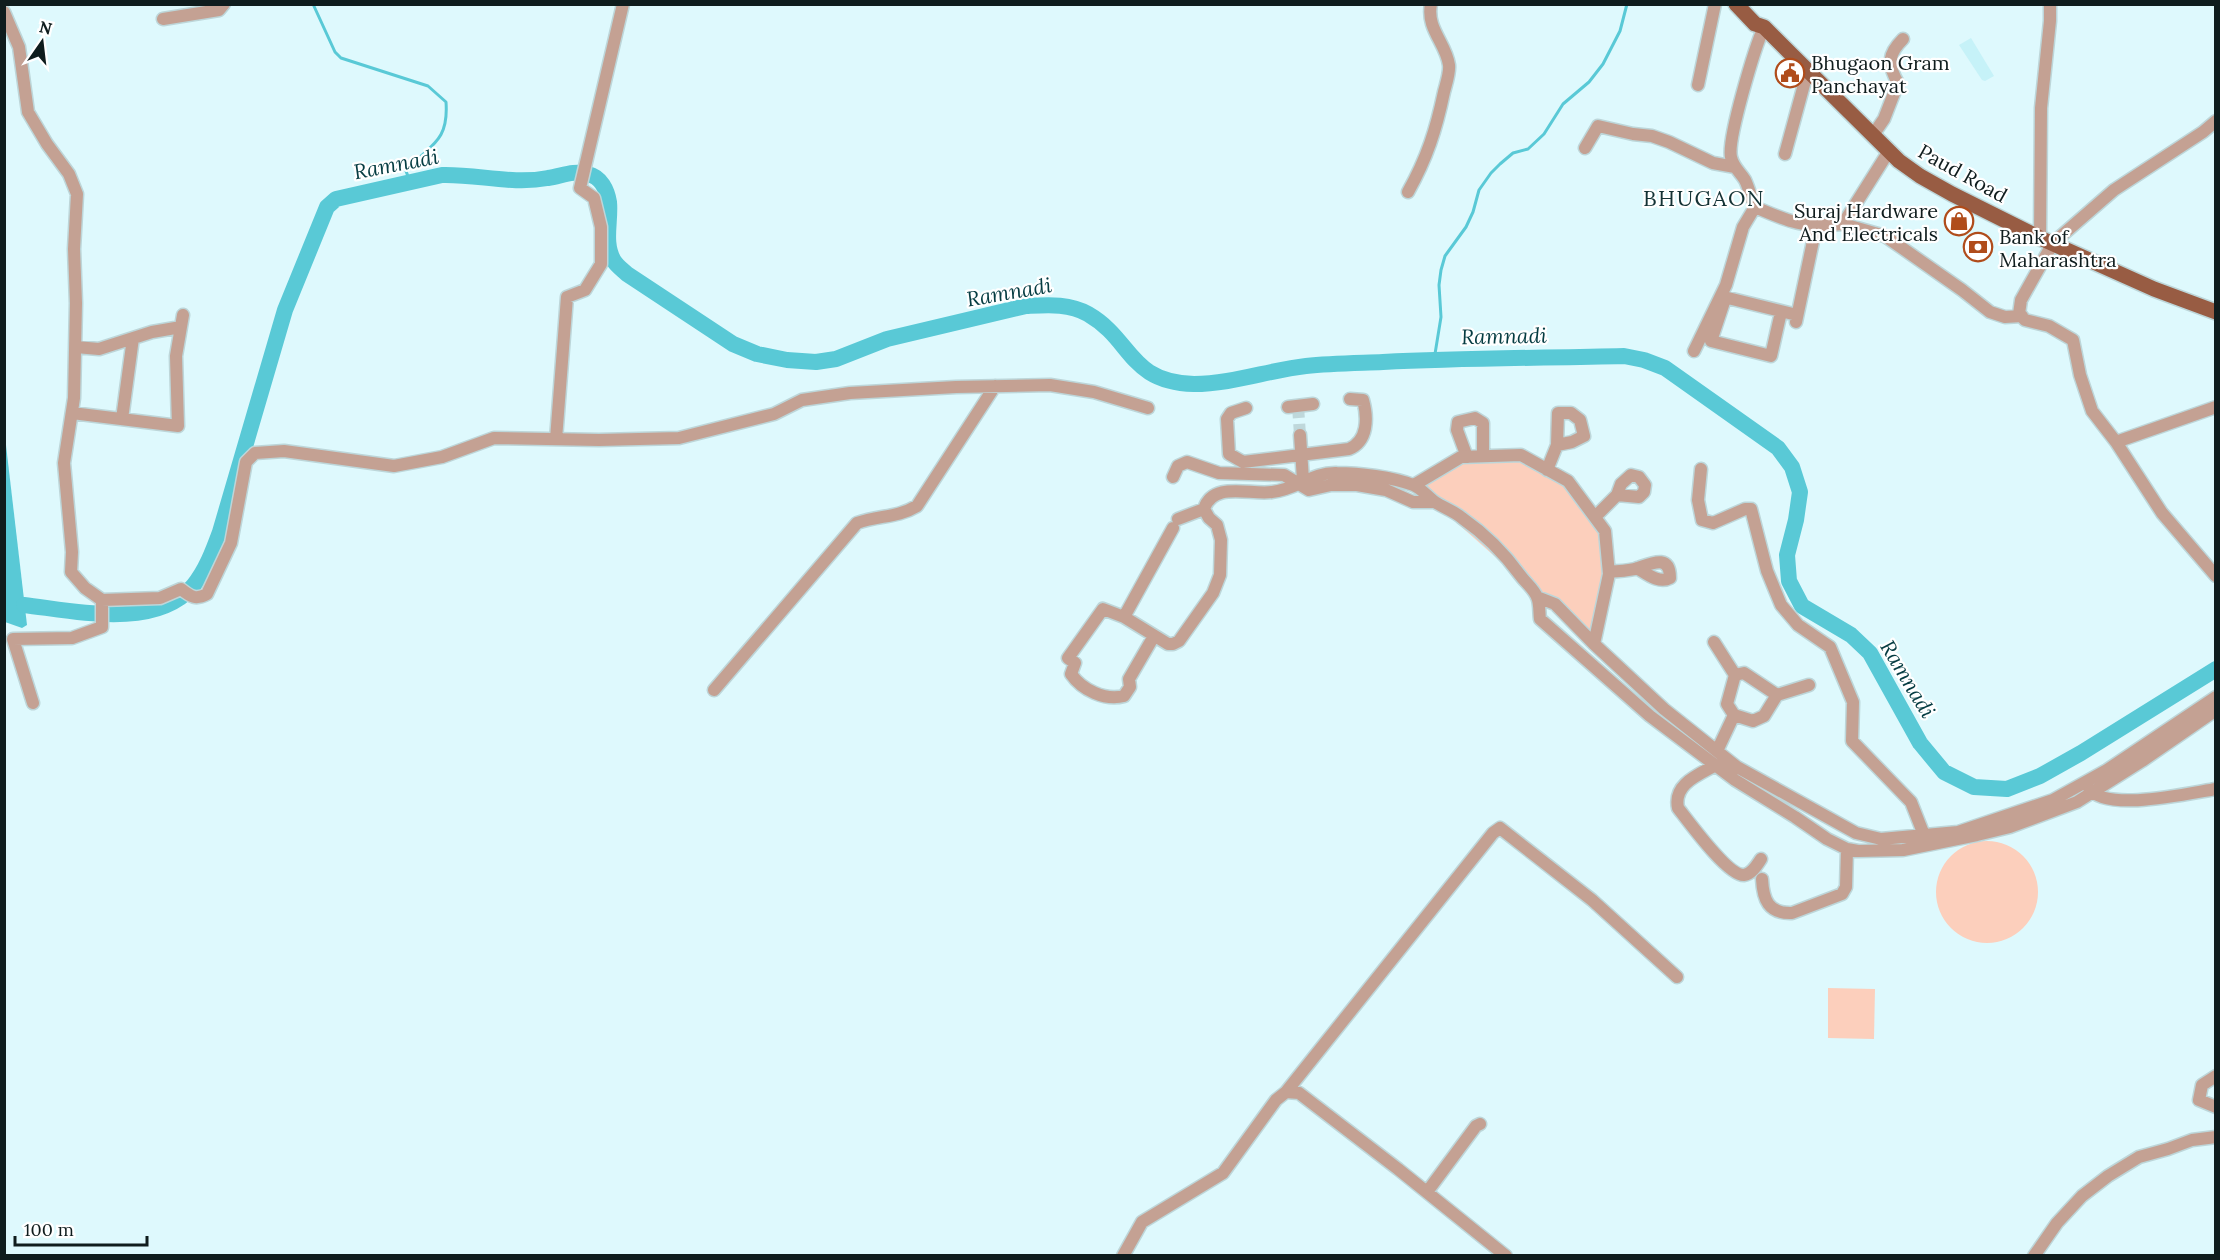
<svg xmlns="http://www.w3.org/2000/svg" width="2220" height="1260" font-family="Lora,serif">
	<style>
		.built { fill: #c6f2f8 }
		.green { fill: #fccfbc }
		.water { fill: #59c9d6 }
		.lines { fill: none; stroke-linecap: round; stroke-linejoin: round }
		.stream { stroke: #59c9d6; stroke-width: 3 }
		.river { stroke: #59c9d6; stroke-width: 16 }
		.minor-tunnel { stroke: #bfd8db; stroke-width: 12; stroke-dasharray: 12 6; stroke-linecap: butt }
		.minor-casing { stroke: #bdd6d9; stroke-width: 15 }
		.major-casing { stroke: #bdd6d9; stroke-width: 18 }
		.minor { stroke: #c4a193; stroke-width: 12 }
		.major { stroke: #985c43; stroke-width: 15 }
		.labels { text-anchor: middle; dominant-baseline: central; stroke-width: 4.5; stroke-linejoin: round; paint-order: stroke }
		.poi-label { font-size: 20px; fill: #0f1c1d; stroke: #fff; text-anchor: start }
		.street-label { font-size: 20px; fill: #0f1c1d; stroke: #fff }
		.water-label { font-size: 21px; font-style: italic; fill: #053c42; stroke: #fff }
		.quarter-label { font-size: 22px; letter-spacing: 1.5px; fill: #133235; stroke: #fff }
	</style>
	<rect width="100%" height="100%" fill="#def9fd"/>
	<path class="built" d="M1971,38L1994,76L1985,81L1982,80L1959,45Z"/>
	<path class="green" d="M1521,455L1568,481L1605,531L1609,574L1594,644L1414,485L1461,457Z
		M1936 892a51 51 0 1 1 102 0a51 51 0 1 1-102 0Z
		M1828,988L1875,989L1874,1039L1828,1038Z"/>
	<path class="water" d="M4,428L27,625L22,628L5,622Z"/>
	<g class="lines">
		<path class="stream" d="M313,4L335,52L341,58L428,86L446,102C449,144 428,145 406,171L410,182
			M1434,360L1441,317L1439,285L1441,270L1445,256L1466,227L1473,212L1479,190L1491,173L1500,164L1513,153L1528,149L1544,134L1563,104L1589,82L1603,64L1620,31L1627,4"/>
		<path class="river" d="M24,605C75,611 155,630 193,586C206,570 213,551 220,532L285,310L327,207L336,199L442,175C478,174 512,185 548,178C562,176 573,170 588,174C601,177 607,190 609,202C611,221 603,243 614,261C617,266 623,270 627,274L733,344L757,354L787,360L816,362L836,359L887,339L1026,306C1047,305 1069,303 1088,314C1133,340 1128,382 1194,384C1232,384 1269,370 1306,366C1331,363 1358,363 1383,362C1464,358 1544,358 1624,356L1644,360L1665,368L1778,448L1792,467L1800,492L1796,520L1787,555L1789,581L1802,606L1851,635L1870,653L1920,743L1944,772L1974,787L2007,789L2040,776L2081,753L2216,669"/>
		<path class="minor-tunnel" d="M1298,406L1300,435"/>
		<g class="minor-casing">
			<path id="minor" d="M4,12L19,47L28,112L47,144L69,174L77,194L74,249L76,303L74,398L64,463L72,552L71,572L85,588L102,600V627L72,638L13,639L33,703
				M163,19L219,10L224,4
				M1764,27C1755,47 1727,139 1731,157C1733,167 1740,172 1745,180C1749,188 1751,198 1755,207C1789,222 1804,228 1843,224
				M1698,85L1715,4
				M2216,121L2203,132L2114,190L2053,243L2021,300L2019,314L2025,320L2049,326L2073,340L2080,375L2092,411L2116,442L2162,513L2216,576
				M1873,135L1884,119L1898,83C1887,64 1888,54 1903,39
				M1585,148L1598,126L1633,134L1652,136L1669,142L1713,163L1735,167
				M1889,151L1843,224L1885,236L1962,290L1990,312L2005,317L2022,316
				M1785,154L1808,70
				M1408,192C1427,158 1436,130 1444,92C1446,84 1450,73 1449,65C1446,43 1426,29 1431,4
				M2040,238L2041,108L2050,21V4
				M1781,312L1771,356L1711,341L1725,299L1728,298L1797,315
				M1796,322L1816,227
				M76,347L99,349L152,332L181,327
				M1694,351L1726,285L1743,227L1755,207
				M1288,407L1313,404
				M1246,408L1231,413L1227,419L1229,454L1243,462L1349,449C1368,441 1368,418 1363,400L1350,399
				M72,413L178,426L176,356L183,315
				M122,419L133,338
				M1300,435L1303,480
				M556,439L567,297L585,290L601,264V227L594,198L580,188L623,4
				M2116,442L2216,407
				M1467,457L1457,430L1458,422L1475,418L1483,423V456
				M1701,469L1698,500L1702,520L1713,523L1745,509H1751L1767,571L1781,605L1798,625L1830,647L1853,702L1852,741L1911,802L1924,835
				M1547,470L1557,445L1558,413H1571L1580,420L1584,436L1572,442L1557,445
				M1173,477L1178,466L1187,462L1219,473L1284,475L1309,490L1331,485H1357L1386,490L1413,502H1435
				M1414,485L1461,457L1521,455L1568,481L1605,531L1609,574L1594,644
				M1595,517L1617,495L1621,484L1631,475L1639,477L1645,485L1644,492L1639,497L1617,495
				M1178,519L1204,509
				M1609,572C1618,571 1629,571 1638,568C1652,563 1670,554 1670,578C1659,584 1647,574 1637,568
				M1537,597L1555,604L1594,644L1664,709L1737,767L1856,833L1881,839L1958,832L2053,800L2107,770L2216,697
				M102,600L160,598L181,589C191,597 196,600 207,594L231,543L246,462L255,453L284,451L394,466L442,457L494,438L599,440L679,438L774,414L802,400L850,393L956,387L1050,385L1094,392L1148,408
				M1124,617L1173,528
				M1154,636L1129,679L1130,687L1124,696C1105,701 1082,690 1071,674L1075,663L1068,658L1103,609L1124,617L1168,644H1173L1179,641L1213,593L1220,575L1221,540L1217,525L1209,518L1204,509C1213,481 1249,495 1272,492C1296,490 1312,472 1337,473C1359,473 1392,477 1413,485C1421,488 1428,497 1435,502C1444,508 1454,511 1462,518C1485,534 1504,553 1520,575C1525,582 1534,589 1537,597C1540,603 1539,613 1540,619L1650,716L1735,780L1795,817L1827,839L1847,849L1858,851L1903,850L1977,835L2010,827L2077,802L2142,761L2216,710
				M1714,642L1735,675
				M714,690L857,523C880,515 897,518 917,506L995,386
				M1777,695L1809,685
				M1717,751L1734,715L1727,704L1735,675L1744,673L1777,695L1764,716L1753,721L1734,715
				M1716,765C1698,775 1673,784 1678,808C1689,822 1728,876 1744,875C1752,874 1757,865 1761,859
				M2089,788C2105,813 2190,793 2216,789
				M1762,879C1763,899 1768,914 1792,913L1842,894L1846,887L1847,849
				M2216,1076L2202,1085L2199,1100L2216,1107
				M1286,1092L1493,833L1500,828L1592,900L1677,977
				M1427,1192L1476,1126L1480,1124
				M1123,1256L1142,1222L1223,1173L1276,1100L1286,1092L1299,1093L1398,1169L1506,1256
				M2034,1256L2057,1223L2082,1196L2108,1176L2139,1157L2168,1149L2192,1140L2216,1137"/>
		</g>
		<g class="major-casing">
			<path id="major" d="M1736,4L1755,24L1764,27L1791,54L1899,161L1920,176L1952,194L2040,238L2154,289L2216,312"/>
		</g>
		<use href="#minor" class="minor"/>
		<use href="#major" class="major"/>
	</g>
	<defs>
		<g id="civic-ring" transform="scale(1.5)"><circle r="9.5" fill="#fff" stroke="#b04c1b" stroke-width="1.5"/><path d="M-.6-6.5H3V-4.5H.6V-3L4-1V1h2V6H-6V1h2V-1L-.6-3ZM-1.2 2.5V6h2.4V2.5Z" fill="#b04c1b"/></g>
		<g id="shop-ring" transform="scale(1.5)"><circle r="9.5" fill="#fff" stroke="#b04c1b" stroke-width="1.5"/><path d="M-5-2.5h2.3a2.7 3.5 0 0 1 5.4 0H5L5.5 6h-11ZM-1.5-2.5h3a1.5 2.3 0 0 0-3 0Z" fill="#b04c1b"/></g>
		<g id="bank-ring" transform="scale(1.5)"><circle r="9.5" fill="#fff" stroke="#b04c1b" stroke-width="1.5"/><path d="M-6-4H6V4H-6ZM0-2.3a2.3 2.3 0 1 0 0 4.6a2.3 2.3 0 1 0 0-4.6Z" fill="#b04c1b"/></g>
	</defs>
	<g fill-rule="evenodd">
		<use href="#civic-ring" x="1790" y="73"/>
		<use href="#shop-ring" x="1959" y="221"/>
		<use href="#bank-ring" x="1978" y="247"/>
	</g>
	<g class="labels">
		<g class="poi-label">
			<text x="1811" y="62">Bhugaon Gram<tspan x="1811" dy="23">Panchayat</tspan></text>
			<text x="1938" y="210" text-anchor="end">Suraj Hardware<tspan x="1938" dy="23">And Electricals</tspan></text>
			<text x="1999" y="236">Bank of<tspan x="1999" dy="23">Maharashtra</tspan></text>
		</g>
		<g class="street-label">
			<text transform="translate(1963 173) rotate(29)">Paud Road</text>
		</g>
		<g class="water-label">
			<text transform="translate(396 164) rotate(-11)">Ramnadi</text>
			<text transform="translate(1009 292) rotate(-10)">Ramnadi</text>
			<text transform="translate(1504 336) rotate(-1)">Ramnadi</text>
			<text transform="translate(1908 679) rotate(59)">Ramnadi</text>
		</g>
		<g class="quarter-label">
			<text x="1704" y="198">BHUGAON</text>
		</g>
	</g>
	<rect width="2220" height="1260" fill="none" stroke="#0f1c1d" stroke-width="12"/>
	<g transform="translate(42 42) rotate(14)" stroke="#ffffff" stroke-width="4.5" paint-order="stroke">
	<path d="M0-4.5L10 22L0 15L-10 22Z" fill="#0f1c1d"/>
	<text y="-9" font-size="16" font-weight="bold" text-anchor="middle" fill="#0f1c1d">N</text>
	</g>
	<path d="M15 1236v9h132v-9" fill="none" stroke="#0f1c1d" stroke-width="3"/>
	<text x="24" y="1236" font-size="18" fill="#0f1c1d" stroke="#ffffff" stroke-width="4.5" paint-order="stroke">100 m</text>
</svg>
